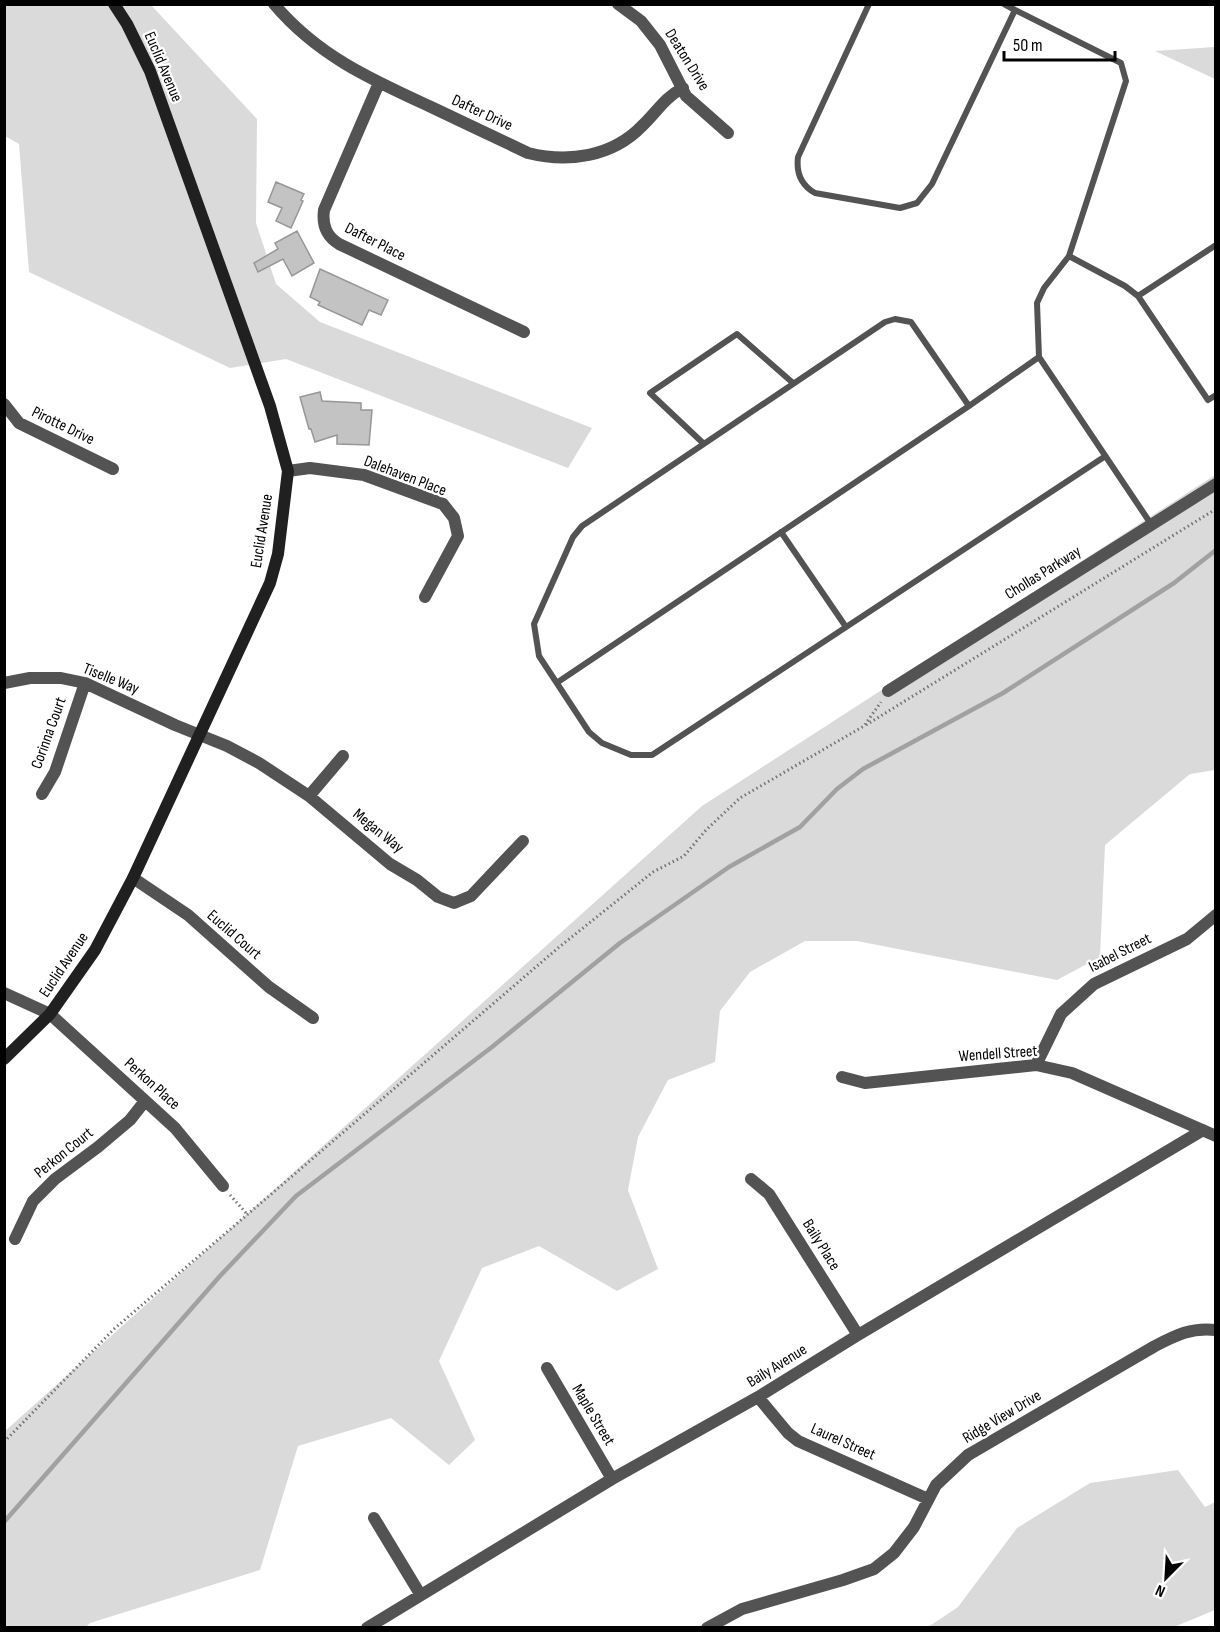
<svg xmlns="http://www.w3.org/2000/svg" width="1220" height="1632" font-family="'Sofia Sans Condensed',sans-serif">
	<style>
		.green { fill: #dadada }
		.lines { fill: none; stroke-linecap: round; stroke-linejoin: round }
		.stream { stroke: #a1a1a1; stroke-width: 4.5 }
		.building { fill: #c3c3c3; stroke: #979797; stroke-width: 1.5 }
		.path { stroke: #757575; stroke-width: 3; stroke-dasharray: 1.5 3; stroke-linecap: butt }
		.service { stroke: #535353; stroke-width: 6 }
		.minor { stroke: #535353; stroke-width: 12 }
		.tertiary { stroke: #535353; stroke-width: 12 }
		.secondary { stroke: #202020; stroke-width: 12 }
		.labels { text-anchor: middle; dominant-baseline: central; stroke-width: 4.5; stroke-linejoin: round; paint-order: stroke }
		.street-label { font-size: 16px; fill: #000; stroke: #fff }
	</style>
	<rect width="100%" height="100%" fill="#fff"/>
	<path class="green" d="M4,5H151L257,119L256,223L276,284L320,322L592,428L568,468L286,359L230,368L29,272L19,144L5,136Z
		M1215,47V79L1155,51Z
		M1215,475V770L1190,774L1105,845L1100,957L1057,980L857,941H805L750,972L720,1011L715,1062L668,1080L638,1137L628,1190L658,1269L617,1291L539,1246L482,1268L439,1361L475,1440L449,1465L391,1418L298,1446L260,1570L90,1623L86,1627H5L4,1432L702,806Z
		M1178,1470L1205,1507L1215,1502V1610L1174,1627H928L958,1607L1017,1528L1090,1483Z"/>
	<g class="lines">
		<path class="stream" d="M4,1522L220,1276L296,1196L492,1047L620,943L729,867L800,827L837,789L863,769L1003,693L1174,583L1216,550"/>
	</g>
	<path class="building" d="M276,182L304,194L301,200L303,201L291,228L276,221L282,208L268,202Z
		M297,231L314,263L292,276L283,259L258,272L254,263L278,249L275,243Z
		M320,269L388,300L381,315L369,310L362,325L318,305L320,302L310,297Z
		M320,392L322,401L361,403V410H372L369,445L337,444V435L315,442L311,429H309L300,397Z"/>
	<g class="lines">
		<path class="path" d="M866,725L1216,509
			M230,1195L247,1214
			M4,1442L114,1329L558,948L653,872L684,856L706,830L740,798L864,726L881,702"/>
		<path class="service" d="M869,4L798,157C796,173 801,185 815,193L900,208L917,203L932,184L1015,10L1004,4
			M1015,10L1121,63L1126,81L1069,256L1044,288L1037,303L1039,357L1151,524
			M1069,256L1125,286L1138,296L1208,400L1216,395
			M1138,296L1216,245
			M969,406L911,322L895,319L885,322L582,526L573,537L534,624L539,656L589,732L602,743L631,755H652L1104,457
			M704,444L650,393L737,334L793,383
			M781,532L846,627
			M558,682L969,406L1039,357"/>
		<path class="minor" d="M274,4C317,55 370,79 429,106C462,122 495,137 528,153C568,163 612,157 642,126C656,113 665,97 683,88
			M618,4L641,21L660,45L686,96L728,133
			M379,83L324,210C322,225 326,236 339,244L524,332
			M4,404L19,423L113,469
			M288,471L310,468L364,475L443,504L454,518L458,536L425,597
			M4,683L30,678H61L85,683L175,725L227,746L259,763L309,796L390,864L417,880L438,897L454,903L471,896L523,841
			M888,691L1216,484
			M42,794L55,772L85,683
			M309,796L343,756
			M133,878L188,915L269,987L313,1018
			M50,1014L175,1128L223,1186
			M1036,1065L1061,1014L1094,984L1187,939L1216,915
			M842,1077L865,1083L1036,1065L1072,1073L1216,1136
			M751,1179L769,1194L858,1335
			M15,1239L33,1201L55,1179L98,1147L130,1120L145,1101
			M547,1368L612,1479
			M758,1397L788,1433L798,1441L928,1499
			M374,1518L420,1594
			M367,1628L612,1479L758,1397L858,1335L1203,1130
			M707,1628L742,1609L843,1580L874,1569L894,1553L914,1527L936,1485L968,1455L1155,1346C1176,1335 1192,1327 1216,1330"/>
		<path class="tertiary" d="M4,993L50,1014"/>
		<path class="secondary" d="M4,1059L50,1014L95,950L133,878L270,583L278,554L288,471L270,406L150,71L127,24L114,4"/>
	</g>
	<g class="labels">
		<g class="street-label">
			<text transform="translate(687 60) rotate(58)">Deaton Drive</text>
			<text transform="translate(163 67) rotate(67)">Euclid Avenue</text>
			<text transform="translate(482 113) rotate(25)">Dafter Drive</text>
			<text transform="translate(375 242) rotate(27)">Dafter Place</text>
			<text transform="translate(63 426) rotate(26)">Pirotte Drive</text>
			<text transform="translate(405 476) rotate(21)">Dalehaven Place</text>
			<text transform="translate(262 531) rotate(-81)">Euclid Avenue</text>
			<text transform="translate(1043 573) rotate(-32)">Chollas Parkway</text>
			<text transform="translate(111 679) rotate(22)">Tiselle Way</text>
			<text transform="translate(49 733) rotate(-70)">Corinna Court</text>
			<text transform="translate(378 831) rotate(39)">Megan Way</text>
			<text transform="translate(234 935) rotate(41)">Euclid Court</text>
			<text transform="translate(1120 953) rotate(-27)">Isabel Street</text>
			<text transform="translate(64 965) rotate(-56)">Euclid Avenue</text>
			<text transform="translate(998 1054) rotate(-4)">Wendell Street</text>
			<text transform="translate(152 1084) rotate(42)">Perkon Place</text>
			<text transform="translate(64 1153) rotate(-39)">Perkon Court</text>
			<text transform="translate(821 1245) rotate(58)">Baily Place</text>
			<text transform="translate(777 1366) rotate(-32)">Baily Avenue</text>
			<text transform="translate(593 1415) rotate(59)">Maple Street</text>
			<text transform="translate(1002 1417) rotate(-31)">Ridge View Drive</text>
			<text transform="translate(843 1442) rotate(24)">Laurel Street</text>
		</g>
	</g>
	<rect width="1220" height="1632" fill="none" stroke="#000000" stroke-width="12"/>
	<g transform="translate(1166 1578) rotate(204)" stroke="#ffffff" stroke-width="4.5" paint-order="stroke">
	<path d="M0-4.5L10 22L0 15L-10 22Z" fill="#000000"/>
	<text y="-9" font-size="16" font-weight="bold" text-anchor="middle" fill="#000000">N</text>
	</g>
	<path d="M1004 51v9h111v-9" fill="none" stroke="#000000" stroke-width="3"/>
	<text x="1013" y="51" font-size="18" fill="#000000" stroke="#ffffff" stroke-width="4.5" paint-order="stroke">50 m</text>
</svg>
